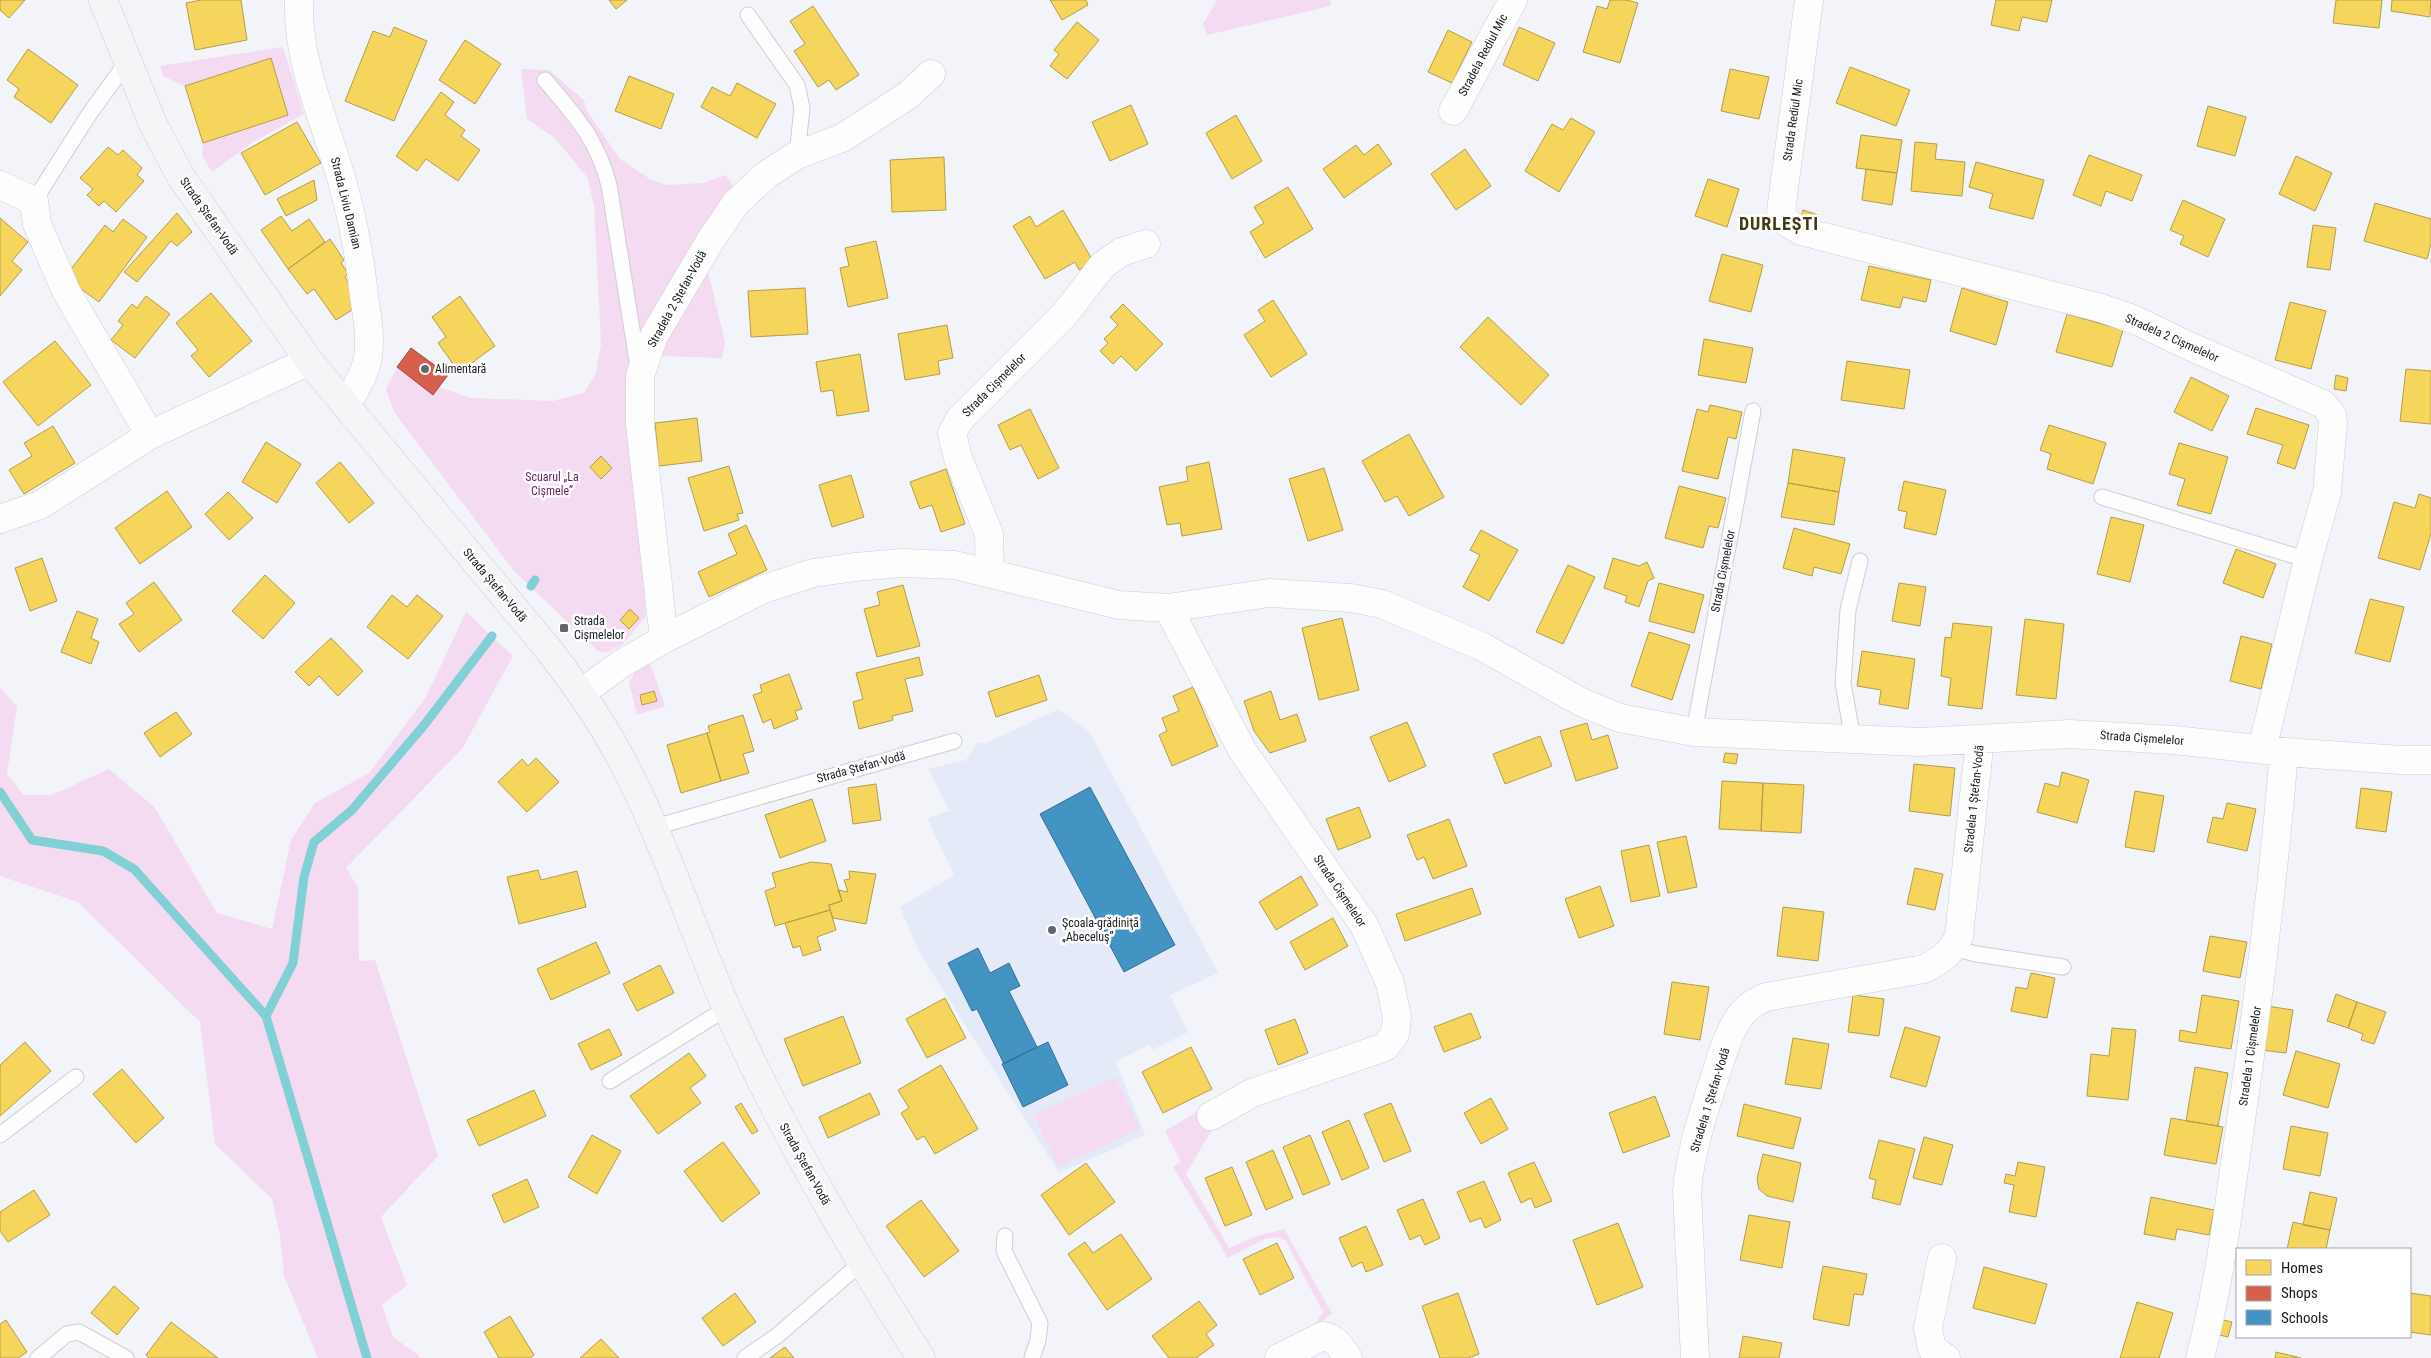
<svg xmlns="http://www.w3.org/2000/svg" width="2431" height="1358" font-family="'Roboto Condensed',sans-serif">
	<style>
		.built { fill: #e5eaf8 }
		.green { fill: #f4dbf1 }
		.homes { fill: #f6d55c; stroke: #b39d4a }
		.shops { fill: #d6604d; stroke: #9d4b40 }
		.schools { fill: #4393c3; stroke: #366f92 }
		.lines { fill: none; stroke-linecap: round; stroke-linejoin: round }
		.stream { stroke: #81d0d6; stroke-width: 9 }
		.lane-casing { stroke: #ccced4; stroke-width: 17 }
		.street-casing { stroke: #ccced4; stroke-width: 29 }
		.secondary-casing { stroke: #ccced4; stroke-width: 29 }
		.lane { stroke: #fdfdfe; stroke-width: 15 }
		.street { stroke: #fdfdfe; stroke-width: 28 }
		.secondary { stroke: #f5f4f7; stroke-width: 28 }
		.poi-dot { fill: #64666c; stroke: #fff; stroke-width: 2 }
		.labels { text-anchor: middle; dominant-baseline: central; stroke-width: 5; stroke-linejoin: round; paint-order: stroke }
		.street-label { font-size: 12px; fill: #181a20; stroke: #fff }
		.poi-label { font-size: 12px; fill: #181a20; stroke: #fff; text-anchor: start }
		.park-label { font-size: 12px; fill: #681e5e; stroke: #fff }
		.district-label { font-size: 18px; font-weight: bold; letter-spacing: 1px; fill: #403a11; stroke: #fff }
	</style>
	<rect width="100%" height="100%" fill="#f2f4fa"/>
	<path class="built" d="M1059,709L1090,733L1218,973L1170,995L1188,1032L1152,1050L1149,1044L1116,1062L1145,1135L1059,1173L919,952L900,907L954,875L927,818L950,811L928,769L966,760L977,742L984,744Z"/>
	<path class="green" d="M1217,0H1330L1331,6L1207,35L1203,24Z
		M283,47L304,114L253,142L212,172L202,156L203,143L288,115L271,59L185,86L163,76L160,66Z
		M521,69L549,70L584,100L587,111L620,159L650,179L666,185L703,183L726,175L733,186L641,342L628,382L646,617L622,645L606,653L598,651L514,571L394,412L386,389L397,367L433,395L439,387L470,398L553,401L584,393L596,373L601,344L594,205L587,177L554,137L527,119Z
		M708,271L725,342L722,358L657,356Z
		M466,612L513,656L462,749L346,868L358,888L359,961L375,960L438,1156L381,1217L407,1285L382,1305L393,1337L422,1358H318L284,1276L280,1236L272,1199L215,1144L200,1022L78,902L0,876V688L17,706L7,774L24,795H52L109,769L155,808L217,913L272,929L291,840L315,803L369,773L426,697Z
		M649,660L665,706L637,715L629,683L636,669Z
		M1116,1077L1140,1129L1058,1167L1034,1115Z
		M1200,1110L1213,1128L1186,1174L1229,1248L1257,1236L1284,1229L1332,1313L1312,1329L1323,1312L1286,1241L1277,1237L1265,1239L1228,1258L1173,1167L1181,1162L1165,1131Z"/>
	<path class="homes" d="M0,0H25L9,18L0,10Z
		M201,0H241L247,40L195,50L186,3Z
		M609,0H627L616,9Z
		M1050,0H1086L1088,5L1062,20Z
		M1610,0H1627L1638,3L1620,63L1583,52L1597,6L1607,9Z
		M1996,0H2052L2047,22L2022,17L2019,31L1991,25Z
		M2336,0H2382L2379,28L2333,23Z
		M2392,0H2431L2430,17L2391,11Z
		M813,6L859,75L836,90L829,80L818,87L794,51L805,44L790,21Z
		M1077,22L1099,40L1067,79L1050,66L1059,54L1054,50Z
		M394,27L427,41L394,121L345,101L373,31L390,37Z
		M1519,27L1555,43L1538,81L1503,65Z
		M1448,30L1472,42L1452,83L1428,72Z
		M465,40L501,64L475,104L439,80Z
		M28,49L78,85L51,123L14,97L19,89L7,80Z
		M271,58L288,115L203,143L185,86Z
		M1850,67L1910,90L1896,126L1836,103Z
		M1730,69L1769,77L1759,119L1721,111Z
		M629,76L674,94L661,129L615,111Z
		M737,83L776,104L757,138L701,107L712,87L730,96Z
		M441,92L454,102L445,115L465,130L461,136L480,150L458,181L426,159L417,171L396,156Z
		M1131,105L1148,144L1110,161L1092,122Z
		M2208,106L2246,117L2235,156L2197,146Z
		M1236,115L1262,161L1232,179L1206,133Z
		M1571,118L1595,132L1559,192L1525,171L1552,124L1563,130Z
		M297,122L321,163L265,195L241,153Z
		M1861,135L1902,140L1897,173L1856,168Z
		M1915,142L1937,144L1935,159L1965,162L1962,196L1911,191Z
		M1378,144L1392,164L1344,198L1323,169L1356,145L1364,155Z
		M108,147L118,155L123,150L142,168L137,175L144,181L116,212L104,201L99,206L87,195L93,189L80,178Z
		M1465,149L1491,186L1456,210L1431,174Z
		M2089,155L2142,175L2132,201L2106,191L2101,206L2073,195Z
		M2296,156L2332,173L2315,211L2279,194Z
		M944,157L946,210L892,212L890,160Z
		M1976,162L2044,180L2033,219L1989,208L1993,194L1969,187Z
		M1866,169L1897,173L1892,205L1862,200Z
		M1708,179L1739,189L1727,227L1695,216Z
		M314,180L317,200L286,216L277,199Z
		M1288,187L1313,229L1265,258L1250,232L1264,223L1254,207Z
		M2183,200L2225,219L2208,257L2180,244L2184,236L2170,230Z
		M2375,203L2431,219V244L2427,259L2364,241Z
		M1063,210L1093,261L1079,270L1075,262L1045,279L1013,226L1030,216L1036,227Z
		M1803,210L1818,215L1815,224L1800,220Z
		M177,213L192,232L177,246L171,241L137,282L124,272Z
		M281,216L292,231L309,219L325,242L288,269L261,230Z
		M0,218L28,242L12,261L22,270L0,296Z
		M123,219L147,237L99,302L77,286L68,273L105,225L113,232Z
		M2313,225L2336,228L2330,270L2307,267Z
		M330,239L344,260L341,263L348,273L345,277L349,284L352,310L336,320L314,289L307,294L288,269Z
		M876,241L888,298L848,307L840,268L849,266L845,248Z
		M1722,254L1763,265L1751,312L1709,301Z
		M1869,266L1931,280L1926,302L1903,297L1900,308L1861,300Z
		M805,288L808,334L751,337L748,291Z
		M1962,288L2008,302L1996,345L1950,331Z
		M211,293L252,341L209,377L191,356L198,350L176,323Z
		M146,296L170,314L135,358L111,340L123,325L118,321L132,304L137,308Z
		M460,296L495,346L459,372L438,343L446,337L432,317Z
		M1273,300L1307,354L1271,377L1244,335L1265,321L1258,310Z
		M2290,302L2326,311L2311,369L2275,360Z
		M1123,304L1163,344L1136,371L1121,356L1113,364L1100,351L1108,343L1104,339L1118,325L1110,317Z
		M2067,314L2123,330L2112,367L2056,352Z
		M1488,317L1549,375L1521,405L1460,347Z
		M947,325L953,358L938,361L940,374L905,380L898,334Z
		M1704,339L1753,348L1746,383L1698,375Z
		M55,341L91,385L38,426L3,382Z
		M860,354L869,411L837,416L833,390L821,392L816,362Z
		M1847,361L1910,370L1904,409L1841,400Z
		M2406,369L2431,371V424L2400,421Z
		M2336,375L2348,378L2346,391L2334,389Z
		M2191,377L2229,396L2212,431L2174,412Z
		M1710,405L1742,412L1736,439L1728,437L1718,479L1682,471L1697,409L1708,412Z
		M2256,408L2309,425L2295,469L2277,463L2283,445L2247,434Z
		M1030,409L1059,468L1038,479L1021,445L1010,450L998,425Z
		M697,418L702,461L659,466L655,423Z
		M2049,425L2106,443L2093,484L2047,469L2051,454L2040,450Z
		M53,426L75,463L24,494L9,470L32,456L24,443Z
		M1409,434L1444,497L1409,516L1397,496L1385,502L1362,461Z
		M266,442L301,464L277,503L242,482Z
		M2179,443L2228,457L2211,514L2177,505L2185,479L2169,474Z
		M1793,449L1845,458L1839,492L1788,483Z
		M601,456L612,468L601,479L590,467Z
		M340,462L374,503L349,523L316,483Z
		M1209,462L1222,529L1182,536L1180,523L1167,525L1159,487L1188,481L1186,467Z
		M729,466L743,513L737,514L739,520L704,531L688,478Z
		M1324,468L1343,530L1308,541L1289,479Z
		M946,469L965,524L941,532L932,505L920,509L910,482Z
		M851,475L864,517L832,527L819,485Z
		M1904,481L1946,490L1936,535L1904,528L1907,512L1898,510Z
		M1788,483L1839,492L1834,525L1781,517Z
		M1679,486L1726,498L1718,528L1709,526L1703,548L1665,538Z
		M167,491L192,527L140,564L115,528Z
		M228,492L253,518L229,540L205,514Z
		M2419,494L2431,498V534L2420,570L2378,558L2394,502L2415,508Z
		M2111,517L2144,525L2130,582L2097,574Z
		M746,525L767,570L709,597L698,572L737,554L728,534Z
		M1794,528L1850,544L1841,574L1814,567L1812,576L1783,568Z
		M1481,530L1518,550L1489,601L1463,587L1480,555L1470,550Z
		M2236,549L2276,564L2263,598L2223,583Z
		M42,558L57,601L30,611L15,568Z
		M1613,558L1639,566L1647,562L1654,578L1648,581L1639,607L1625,602L1627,596L1604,588Z
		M1568,565L1595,577L1563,644L1536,632Z
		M265,575L295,603L263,639L232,611Z
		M154,582L182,620L139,652L119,624L134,614L126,603Z
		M1659,583L1704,595L1694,633L1649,621Z
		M1899,583L1926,587L1920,626L1892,621Z
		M903,585L920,646L877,657L864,609L880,605L877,592Z
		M392,595L407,607L417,595L443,616L408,659L367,627Z
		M2370,599L2404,607L2390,662L2355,653Z
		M630,609L639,618L629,629L620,620Z
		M77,611L98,619L91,638L99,642L91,664L61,652Z
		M1342,618L1359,690L1319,700L1302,628Z
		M2025,619L2064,624L2056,699L2016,695Z
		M1953,623L1992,627L1982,709L1948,705L1951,678L1941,676L1945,637L1951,638Z
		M1649,632L1690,645L1672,700L1631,686Z
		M2241,636L2272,644L2261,689L2230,681Z
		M331,638L363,671L338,696L319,676L309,686L295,672Z
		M1862,651L1915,659L1908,709L1879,704L1881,690L1857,686Z
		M919,657L923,675L905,679L913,711L892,716L893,720L859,729L853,702L863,699L856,673Z
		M789,674L802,709L795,711L798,719L774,729L771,719L763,723L753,695L762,692L760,685Z
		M1039,675L1047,700L996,717L988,692Z
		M1193,687L1218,746L1172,766L1159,735L1167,731L1162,718L1179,711L1173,696Z
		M654,691L657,701L642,705L640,695Z
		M1271,691L1280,720L1297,714L1306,741L1270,753L1254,731L1244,701Z
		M176,712L192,734L160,757L144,733Z
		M743,715L754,751L743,754L749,773L721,781L707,733L710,732L708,726Z
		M1407,722L1426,766L1389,782L1370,737Z
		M1587,723L1592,740L1608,735L1618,768L1576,781L1560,731Z
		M707,733L721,781L681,793L667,745Z
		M1540,736L1552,766L1505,784L1493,754Z
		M1725,753L1738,754L1736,764L1723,762Z
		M536,758L559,782L527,812L498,782L522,759L528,766Z
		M1914,764L1955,768L1950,816L1909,811Z
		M2062,772L2089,780L2077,823L2037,812L2045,783L2059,787Z
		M1722,781L1763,783L1761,831L1719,829Z
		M1763,783L1804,785L1801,833L1761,831Z
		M876,784L881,820L853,824L848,788Z
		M2361,788L2392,792L2386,832L2356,828Z
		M2135,791L2164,796L2154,852L2125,847Z
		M812,799L826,841L780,858L765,815Z
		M2227,803L2256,809L2247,851L2207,842L2213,817L2223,819Z
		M1359,807L1371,837L1338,850L1326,819Z
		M1449,819L1467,866L1433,879L1424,857L1417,860L1407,835Z
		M1686,836L1697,887L1668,893L1657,842Z
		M1649,845L1660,896L1631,902L1621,851Z
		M811,862L831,864L842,901L829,905L830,910L775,926L765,891L776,887L772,873Z
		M1915,868L1943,874L1935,910L1907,904Z
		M538,870L541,880L577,871L586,907L519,924L507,877Z
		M849,871L876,874L866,924L833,918L830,910L829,905L842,901L838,890L848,892L844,880L850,879Z
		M1301,876L1318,905L1276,930L1259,902Z
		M1600,886L1614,926L1579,938L1565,899Z
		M1472,888L1481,914L1405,941L1396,914Z
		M1783,907L1824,912L1818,961L1777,956Z
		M830,910L836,930L817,937L821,950L803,956L800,946L793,948L785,923Z
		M1333,918L1348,946L1305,970L1290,942Z
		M2210,936L2247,942L2240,978L2203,971Z
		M596,942L610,973L551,1000L537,969Z
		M660,965L674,993L637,1011L623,984Z
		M2031,973L2055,978L2047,1018L2011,1011L2016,987L2027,989Z
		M1672,982L1709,987L1700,1040L1664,1034Z
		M2336,994L2357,1002L2348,1028L2327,1021Z
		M1853,995L1884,999L1879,1036L1848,1032Z
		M2202,995L2239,1001L2231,1049L2179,1041L2180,1030L2196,1033Z
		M945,998L966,1038L927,1058L906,1019Z
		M2357,1002L2386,1012L2374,1044L2361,1040L2363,1034L2348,1028Z
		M2267,1006L2293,1010L2286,1053L2261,1050Z
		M1471,1013L1481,1038L1444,1052L1434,1027Z
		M843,1016L861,1063L803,1086L784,1039Z
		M1295,1019L1308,1053L1278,1065L1265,1030Z
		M1905,1027L1940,1037L1926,1087L1890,1077Z
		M2112,1028L2136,1030L2128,1100L2087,1096L2091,1054L2109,1056Z
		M609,1029L622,1055L591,1070L578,1044Z
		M1793,1038L1829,1044L1821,1089L1785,1084Z
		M25,1042L51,1071L0,1116V1065Z
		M1191,1047L1212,1089L1163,1113L1142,1072Z
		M2296,1051L2340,1064L2328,1108L2283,1095Z
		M689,1053L706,1076L690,1088L701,1103L658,1134L630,1096Z
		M941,1065L978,1129L935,1154L924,1136L917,1140L901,1113L909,1108L898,1090Z
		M2195,1067L2228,1073L2218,1126L2186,1121Z
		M122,1069L164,1118L136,1143L93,1094Z
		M534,1090L546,1116L479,1146L467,1120Z
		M870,1093L880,1114L828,1138L819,1117Z
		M1655,1096L1670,1136L1623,1153L1609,1113Z
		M1491,1098L1508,1129L1481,1144L1464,1113Z
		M741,1103L758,1131L752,1134L735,1107Z
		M1391,1103L1411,1151L1384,1162L1364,1114Z
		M1744,1104L1801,1118L1793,1149L1737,1136Z
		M2171,1118L2223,1127L2216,1164L2164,1155Z
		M1349,1120L1369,1168L1342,1180L1322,1132Z
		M2291,1126L2328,1133L2320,1176L2283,1169Z
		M592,1135L621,1151L597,1194L568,1177Z
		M1310,1135L1330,1184L1303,1195L1283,1147Z
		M1924,1137L1953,1145L1942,1185L1913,1178Z
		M1879,1140L1915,1149L1900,1205L1872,1198L1876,1180L1869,1178Z
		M723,1142L760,1193L722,1222L684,1171Z
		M1273,1150L1293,1198L1266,1210L1246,1162Z
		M1763,1154L1801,1163L1793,1202L1767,1196L1759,1189L1757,1179Z
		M1534,1162L1552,1201L1535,1208L1531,1198L1521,1203L1508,1173Z
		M2018,1162L2045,1167L2036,1217L2009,1212L2014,1185L2004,1183L2006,1174L2015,1176Z
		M1086,1163L1115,1202L1069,1235L1041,1195Z
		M1232,1167L1252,1215L1225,1226L1205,1178Z
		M527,1179L539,1207L504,1223L492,1195Z
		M1484,1181L1501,1220L1485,1228L1481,1218L1470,1222L1457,1192Z
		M34,1190L50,1215L8,1242L0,1231V1212Z
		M2310,1192L2337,1198L2330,1230L2303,1225Z
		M2151,1197L2214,1210L2209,1235L2177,1229L2175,1240L2144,1234Z
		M1423,1199L1440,1238L1425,1245L1420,1235L1410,1240L1397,1210Z
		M921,1200L959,1251L924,1277L886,1226Z
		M1749,1215L1790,1222L1782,1268L1740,1260Z
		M2293,1222L2330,1230L2326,1249H2287Z
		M1618,1223L1643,1287L1597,1305L1573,1240Z
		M1366,1226L1383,1265L1366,1272L1362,1262L1352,1267L1339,1238Z
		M1121,1234L1152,1279L1107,1310L1068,1254L1085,1242L1093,1253Z
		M1277,1243L1294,1278L1260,1295L1243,1259Z
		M1823,1266L1867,1274L1863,1295L1854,1294L1849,1326L1813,1319Z
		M1984,1267L2047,1284L2035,1324L1973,1308Z
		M114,1286L139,1308L117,1335L91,1313Z
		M735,1293L756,1322L723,1346L702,1318Z
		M1458,1293L1479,1354L1468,1358H1440L1422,1306Z
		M2410,1293L2431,1296V1335L2410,1332Z
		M1199,1301L1217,1325L1206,1334L1214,1345L1196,1358H1169L1152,1336Z
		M2137,1302L2173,1313L2159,1358H2120Z
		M510,1316L534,1355L530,1358H499L484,1332Z
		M2219,1319L2232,1322L2228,1337L2215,1334Z
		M6,1320L27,1352L18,1358H0V1324Z
		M171,1322L218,1358H149L146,1355Z
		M1743,1336L1782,1343L1779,1358H1739Z
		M601,1339L619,1358H580Z
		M785,1347L794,1358H770Z
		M2276,1352L2301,1358H2275Z"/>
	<path class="shops" d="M411,348L448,375L433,395L397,367Z"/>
	<path class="schools" d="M1090,787L1175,945L1124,972L1040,814Z
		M978,948L990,973L1009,963L1020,986L1009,991L1037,1047L1004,1064L977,1009L972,1011L948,963Z
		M1048,1042L1068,1085L1023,1107L1002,1064Z"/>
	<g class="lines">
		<path class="stream" d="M531,586L535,580
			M0,792L32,840L103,851L134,869L266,1016L367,1358
			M266,1016L293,963L304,877L314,842L352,810L425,724L492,636"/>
		<g class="lane-casing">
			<path id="lane" d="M748,15L797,85L802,108L797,155
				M545,80C576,117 596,137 609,185L638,367
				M34,201L90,113L127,62
				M2102,497L2308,560
				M1694,732L1753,411
				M1853,740L1843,683L1848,610L1860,561
				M652,828L954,741
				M1954,948L1976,954L2063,967
				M610,1081L727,1008
				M0,1135L76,1077
				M1005,1236L1004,1251L1040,1323L1038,1340L1032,1358
				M38,1358L67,1334L79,1332L126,1358
				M745,1358L778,1335L861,1263"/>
		</g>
		<g class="street-casing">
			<path id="street" d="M299,0C297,55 318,104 334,155C349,200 359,248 364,296C367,316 371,336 368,357C365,374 355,390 346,405
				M1809,0L1781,211L1786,222L1801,231L2101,308L2133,319L2189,346L2323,404L2332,415L2333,423L2327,492L2308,560L2262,749
				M1453,111L1513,0
				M0,185L34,201L37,224L66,291L150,435
				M0,519L40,505L150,435L309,361
				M990,573L989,534L958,458L952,434L959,420L1065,314L1102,266L1121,252L1146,244
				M1168,608L1242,750L1364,925L1390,983L1397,1017L1395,1034L1385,1047L1252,1093L1211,1116
				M664,639L640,424V376L654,336L710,241L736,203L766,175L797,155L842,138L907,96L931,74
				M581,693L621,664L664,639L761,590L813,573L855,567L902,563L955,565L1119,605L1168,608L1269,593L1351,598L1382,604L1481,646L1581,702L1620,718L1694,732L1920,742L2070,734L2174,740L2284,752L2401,760H2431
				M1942,1258L1928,1328L1932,1349L1946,1358
				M1279,1358L1323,1336C1336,1338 1341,1348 1348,1358
				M1695,1358L1687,1191C1690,1155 1701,1120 1712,1086C1719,1065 1725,1040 1737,1021C1743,1010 1754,1002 1766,997L1924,969C1941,960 1951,954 1959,936L1980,739
				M2200,1358C2220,1282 2229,1205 2240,1127C2258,1002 2274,877 2284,752"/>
		</g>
		<g class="secondary-casing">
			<path id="secondary" d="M103,0L153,124L181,177L309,361L548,649C572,680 595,711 614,746C661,829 689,922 727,1009C782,1131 849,1245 921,1358"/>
		</g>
		<use href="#lane" class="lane"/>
		<use href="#street" class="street"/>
		<use href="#secondary" class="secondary"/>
	</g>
	<g class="poi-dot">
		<circle cx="425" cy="369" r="5"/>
		<rect x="559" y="623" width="10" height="10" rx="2.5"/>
		<circle cx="1052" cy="930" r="5"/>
	</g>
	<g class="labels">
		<g class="street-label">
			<text transform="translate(1483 55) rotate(-62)">Stradela Rediul Mic</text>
			<text transform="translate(1793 120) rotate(-82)">Strada Rediul Mic</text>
			<text transform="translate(346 203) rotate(76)">Strada Liviu Damian</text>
			<text transform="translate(209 216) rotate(55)">Strada Ștefan-Vodă</text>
			<text transform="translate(677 299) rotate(-61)">Stradela 2 Ștefan-Vodă</text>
			<text transform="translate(2172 338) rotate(24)">Stradela 2 Cișmelelor</text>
			<text transform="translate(994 385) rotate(-45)">Strada Cișmelelor</text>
			<text transform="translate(1723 571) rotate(-79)">Strada Cișmelelor</text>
			<text transform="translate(495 585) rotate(50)">Strada Ștefan-Vodă</text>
			<text transform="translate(2142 738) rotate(4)">Strada Cișmelelor</text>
			<text transform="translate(861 767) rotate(-15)">Strada Ștefan-Vodă</text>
			<text transform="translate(1974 799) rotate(-84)">Stradela 1 Ștefan-Vodă</text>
			<text transform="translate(1340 891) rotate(56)">Strada Cișmelelor</text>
			<text transform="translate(2250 1056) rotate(-82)">Stradela 1 Cișmelelor</text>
			<text transform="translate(1710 1100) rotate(-73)">Stradela 1 Ștefan-Vodă</text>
			<text transform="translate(805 1164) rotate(61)">Strada Ștefan-Vodă</text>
		</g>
		<g class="poi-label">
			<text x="435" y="369">Alimentară</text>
			<text x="574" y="621">Strada<tspan x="574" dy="14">Cișmelelor</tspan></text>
			<text x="1062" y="923">Şcoala-grădiniţă<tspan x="1062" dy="14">„Abeceluş”</tspan></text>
		</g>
		<g class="park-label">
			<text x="552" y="477">Scuarul „La<tspan x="552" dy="14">Cișmele”</tspan></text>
		</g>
		<g class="district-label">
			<text x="1779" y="223">DURLEȘTI</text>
		</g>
	</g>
	<rect x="2236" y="1248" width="175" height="90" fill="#ffffff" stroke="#a3a3a6"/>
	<rect x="2246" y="1260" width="25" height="15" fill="#f6d55c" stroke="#a3a3a6"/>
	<text x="2281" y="1273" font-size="15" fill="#181a20">Homes</text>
	<rect x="2246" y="1286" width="25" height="15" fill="#d6604d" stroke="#a3a3a6"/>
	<text x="2281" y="1298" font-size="15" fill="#181a20">Shops</text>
	<rect x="2246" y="1310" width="25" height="15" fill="#4393c3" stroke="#a3a3a6"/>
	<text x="2281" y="1323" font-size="15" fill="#181a20">Schools</text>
</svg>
